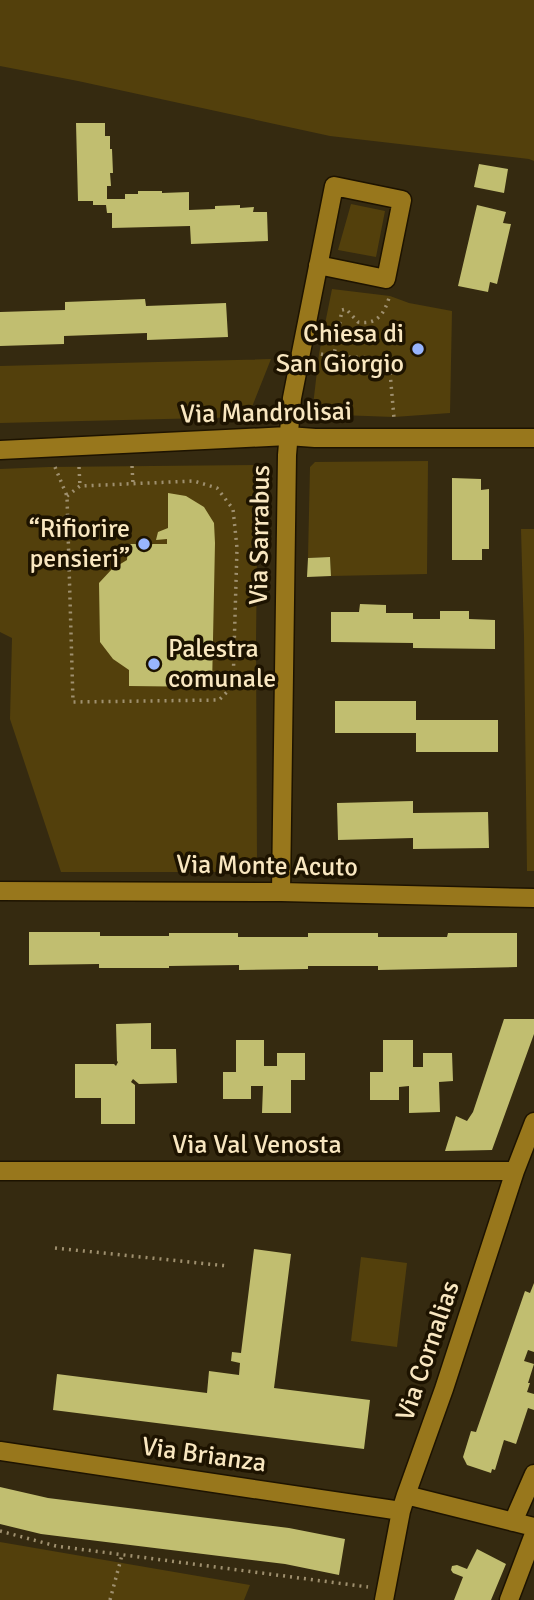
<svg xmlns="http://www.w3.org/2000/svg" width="534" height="1600" font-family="Signika,sans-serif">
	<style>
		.green { fill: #53400c }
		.building { fill: #c1be70 }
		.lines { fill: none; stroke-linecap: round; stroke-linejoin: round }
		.minor-casing { stroke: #1d1300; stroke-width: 21 }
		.path { stroke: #9f906f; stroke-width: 3.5; stroke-dasharray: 2 5; stroke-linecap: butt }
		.minor { stroke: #98771c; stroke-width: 18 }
		.poi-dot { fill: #98b5fd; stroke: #1d1300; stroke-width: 2.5 }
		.labels { text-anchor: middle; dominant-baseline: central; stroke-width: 7; stroke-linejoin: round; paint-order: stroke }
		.poi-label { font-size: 26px; fill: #f9e7c0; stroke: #1d1300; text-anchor: end }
		.street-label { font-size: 26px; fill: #f9e7c0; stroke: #1d1300 }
	</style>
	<rect width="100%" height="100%" fill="#352a10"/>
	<path class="green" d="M0,0H534V161L529,159L330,136L78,81L0,66Z
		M351,204L385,211L376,257L338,250Z
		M332,289L390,296L409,303L452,311L450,413L394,417L312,414L319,354Z
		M271,359L248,417L0,423V366Z
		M428,461L427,574L331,576L330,557L308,558L310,467L315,462Z
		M258,465L256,642L257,864L254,872H61L10,719L12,638L0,632V469L49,467Z
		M521,529H534V871H527L524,637Z
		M361,1257L407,1263L397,1347L351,1341Z
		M0,1542L250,1585L244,1600H0Z"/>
	<path class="building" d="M76,123H105V136H110V149H112L113,173H110L111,186H107V199H125V194H138V191H162V193L189,192V210L215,209V206L240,205V208L254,207L253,212H267L268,241L191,244L190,226L112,228V213H107L106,205H93V201H78Z
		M479,164L508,169L504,193L474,187Z
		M477,205L506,212L503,223L511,224L497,284L490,282L488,292L458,286Z
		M145,299L146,306L226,303L228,337L147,340V333L64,336V344L0,346V312L65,310V302Z
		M452,478L481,479V490L489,489V549H482V560H452Z
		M168,493L186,496L204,507L214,523L215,543L212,687L129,686V670L113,659L100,642L99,583L112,569L127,560L128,544H167V539L156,540L158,532L168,528Z
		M330,557L331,576L307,577L308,558Z
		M360,604L386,605V613H413V619H440V611H469V619L495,620V649L413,648V643L331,642V612H359Z
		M335,701H416V720H498V752H416V733H335Z
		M413,801V813L488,812L489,848L413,849V838L338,840L337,803Z
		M29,932H100V936H169V933H238V937H308V933H378V937H447L448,933H517V967L378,970V966H308V969L239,970V965L169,966V968H99V964L29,965Z
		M504,1019H534V1034L492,1150L445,1151L456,1116L467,1121L473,1112Z
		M151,1023V1049H176L177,1083L139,1084L133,1079L131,1082L135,1085V1124H101V1098H75V1064H114L116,1066L118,1062L117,1061L116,1024Z
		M236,1040H264V1066H277V1053H305V1080H291V1113H262L263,1086H251V1099H223V1072H236Z
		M383,1040H413V1067H423V1053H452L453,1081L439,1082L440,1112L409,1113V1086L399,1087V1100H370V1072H383Z
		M254,1249L291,1254L274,1388L370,1400L364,1449L53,1410L57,1374L207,1393L209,1371L239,1375L240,1363L231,1361L232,1352L241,1353Z
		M534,1283V1352L528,1350L524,1361L534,1364L528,1383H530L527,1392L534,1394V1410L528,1408L516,1444L504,1440L495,1470L492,1469L491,1473L467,1465L463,1457L471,1431L476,1432L525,1291L530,1293Z
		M0,1487L48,1498L289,1528L345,1539L339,1575L285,1564L41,1534L0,1524Z
		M477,1549L506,1564L491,1600H454L463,1577L453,1573L451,1570L452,1566L457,1565L467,1569Z"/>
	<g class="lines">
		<g class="minor-casing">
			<path id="minor" d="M0,450L288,436L315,438H534
				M0,891L281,892L534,898
				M281,892L287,455L292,398L334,186L402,200L386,279L318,265
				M0,1171H515
				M0,1451L401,1511
				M406,1495L534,1527
				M513,1522L534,1474
				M384,1600L401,1511L406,1495L444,1389L515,1171L534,1122
				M509,1600L534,1534"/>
		</g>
		<path class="path" d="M321,354C341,359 361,356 381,359L390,372L394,418
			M331,372L342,310L346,309L358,322C377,325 384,314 389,298
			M132,466L133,484
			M55,467L67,496L73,702L219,700L233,686L256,685
			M79,467L80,486
			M67,496L80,486L194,481L217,488L233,509L237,548L233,686
			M55,1248L228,1266
			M0,1531L56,1546L368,1587
			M110,1600L122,1555"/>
		<use href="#minor" class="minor"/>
	</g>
	<g class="poi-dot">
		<circle cx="418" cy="349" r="7"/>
		<circle cx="144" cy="544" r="7"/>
		<circle cx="154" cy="664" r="7"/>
	</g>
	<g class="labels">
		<g class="poi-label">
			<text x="404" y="334">Chiesa di<tspan x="404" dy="30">San Giorgio</tspan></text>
			<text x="130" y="529">“Rifiorire<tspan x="130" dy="30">pensieri”</tspan></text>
			<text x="168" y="649" text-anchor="start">Palestra<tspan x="168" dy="30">comunale</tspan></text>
		</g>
		<g class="street-label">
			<text transform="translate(266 413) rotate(-1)">Via Mandrolisai</text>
			<text transform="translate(260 535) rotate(-89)">Via Sarrabus</text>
			<text transform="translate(267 866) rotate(1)">Via Monte Acuto</text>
			<text x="257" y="1145">Via Val Venosta</text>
			<text transform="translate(428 1351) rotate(-71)">Via Cornalias</text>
			<text transform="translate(204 1455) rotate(8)">Via Brianza</text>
		</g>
	</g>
</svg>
